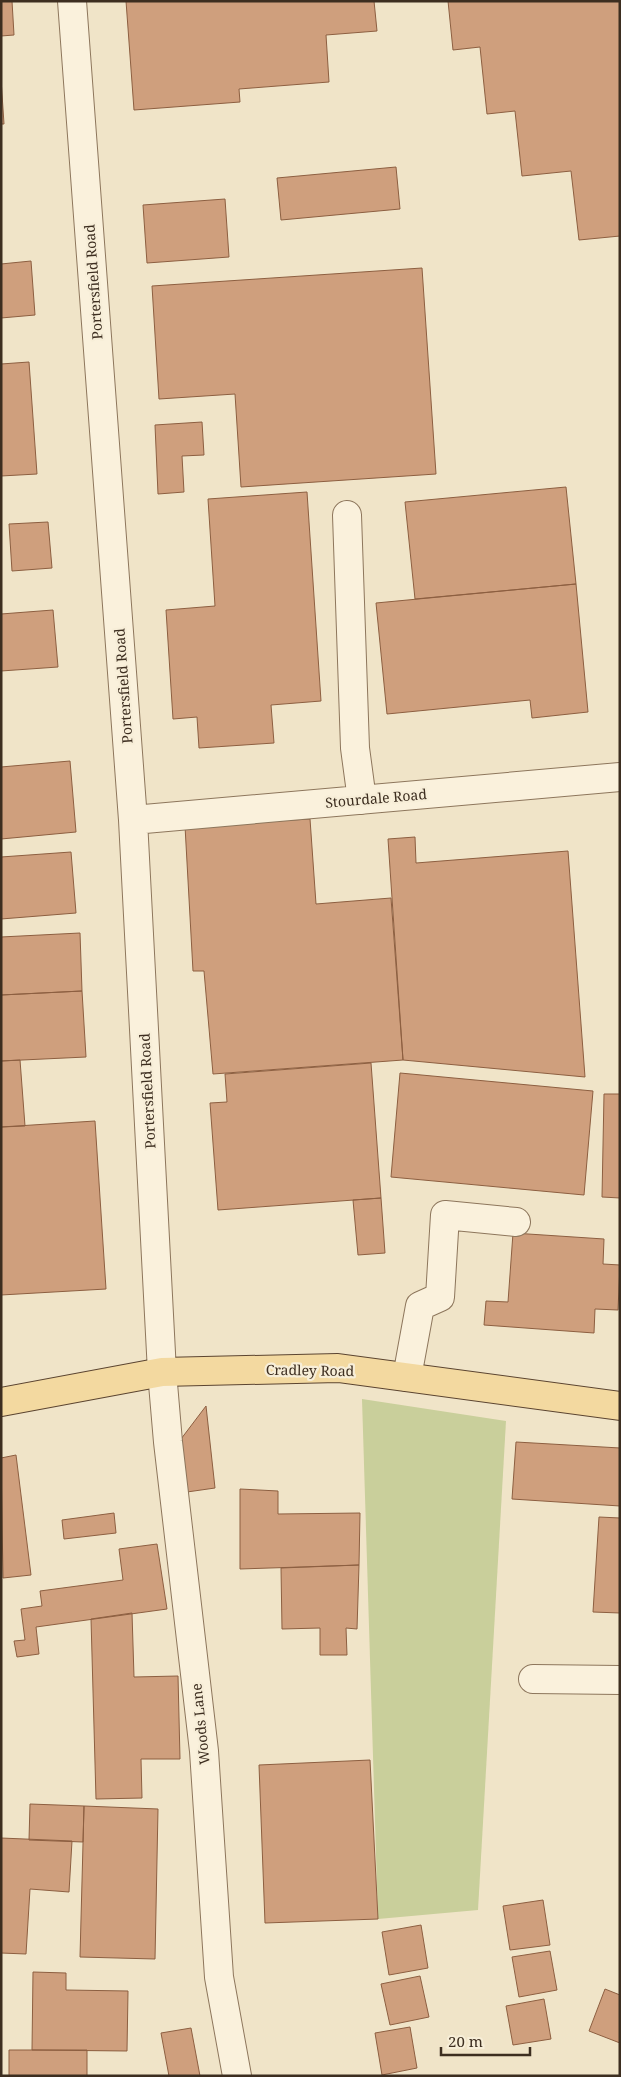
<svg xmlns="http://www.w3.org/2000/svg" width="621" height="2077" font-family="'Noto Serif',serif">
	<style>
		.green { fill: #c9cf9b }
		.building { fill: #cf9f7d; stroke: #8d5f41 }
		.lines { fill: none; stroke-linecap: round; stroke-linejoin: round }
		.minor-casing { stroke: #8d765c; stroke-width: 30 }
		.major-casing { stroke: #5b4430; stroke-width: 30 }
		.minor { stroke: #faf1dc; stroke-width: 28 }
		.major { stroke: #f3d9a0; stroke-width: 28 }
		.labels { text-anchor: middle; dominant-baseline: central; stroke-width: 4.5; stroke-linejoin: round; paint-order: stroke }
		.street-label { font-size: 14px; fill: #3d2e20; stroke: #f7eed8 }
	</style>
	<rect width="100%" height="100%" fill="#f0e4c8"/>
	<path class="green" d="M362,1399L506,1421L478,1910L378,1919Z"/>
	<path class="building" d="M1,1H12L14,35L1,36Z
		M126,1H374L377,31L326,35L329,82L239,89L240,102L134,110Z
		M448,1H620V236L579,240L571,171L522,176L515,111L487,114L480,47L453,50Z
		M1,79L4,124H1Z
		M396,167L400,209L281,220L277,178Z
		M225,199L229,257L147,263L143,205Z
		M31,261L35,315L1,318V264Z
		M422,268L436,474L241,487L235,394L159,399L152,286Z
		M29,362L37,474L1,476V364Z
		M202,422L204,455L182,456L184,492L158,494L155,425Z
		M566,487L576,584L415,599L405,502Z
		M307,492L321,701L271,705L274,743L199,748L197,717L173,719L166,610L215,606L208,499Z
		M48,522L52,568L12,571L9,524Z
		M576,584L588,712L532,718L530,700L387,714L376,603Z
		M53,610L58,667L1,671V614Z
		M70,761L76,832L1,839V767Z
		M310,819L316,904L391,898L403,1060L213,1074L204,971H193L185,826Z
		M415,837L416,863L568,851L585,1077L403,1060L388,839Z
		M71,852L76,913L1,919V857Z
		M80,933L82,991L1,995V937Z
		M82,991L86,1057L1,1061V995Z
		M20,1060L25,1126L1,1127V1061Z
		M371,1063L381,1198L218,1210L210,1103L227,1102L225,1074Z
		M400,1073L593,1091L584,1195L391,1177Z
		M604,1094H620V1198L602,1197Z
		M95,1121L106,1289L1,1295V1127Z
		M381,1198L385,1253L358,1255L353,1200Z
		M513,1233L604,1239L603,1264L620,1265L618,1310L595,1309L594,1333L484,1325L486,1301L508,1302Z
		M206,1406L215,1488L187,1492L181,1439Z
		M516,1442L620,1448V1506L512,1499Z
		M16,1455L31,1575L3,1578L1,1458Z
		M240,1489L278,1491V1514L360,1513L359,1565L240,1569Z
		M114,1513L116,1533L64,1539L62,1520Z
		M599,1517L620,1518V1613L593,1612Z
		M157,1544L167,1609L36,1627L39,1654L17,1657L14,1641L25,1640L21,1609L42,1606L40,1591L123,1580L119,1549Z
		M359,1565L357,1629L346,1628L347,1655H320V1628L282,1629L281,1568Z
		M132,1613L134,1677L178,1676L180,1759H141L142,1798L96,1799L91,1619Z
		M370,1760L378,1919L265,1923L259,1765Z
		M30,1804L84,1806L83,1842L29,1840Z
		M84,1806L158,1809L155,1959L80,1957Z
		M1,1838L72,1841L69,1892L30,1889L26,1954L1,1953Z
		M543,1900L550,1945L510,1950L503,1906Z
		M421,1925L428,1968L389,1975L382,1932Z
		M550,1951L557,1990L519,1997L512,1957Z
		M33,1972L66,1973V1990L128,1991L127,2051L32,2050Z
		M420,1976L429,2017L390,2025L381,1984Z
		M605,1989L620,1995V2043L589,2031Z
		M544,1999L551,2039L513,2045L506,2006Z
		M410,2027L417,2068L382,2075L375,2033Z
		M191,2028L200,2076H169L161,2033Z
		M9,2050H87V2076H9Z"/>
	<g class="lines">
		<g class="minor-casing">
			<path id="minor" d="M72,1L133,820L162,1372L168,1442L204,1751L219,1977L237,2076
				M347,515L355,748L362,800
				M133,820L620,777
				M407,1377L420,1306L440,1297L445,1215L516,1222
				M533,1679L620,1680"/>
		</g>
		<g class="major-casing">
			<path id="major" d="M1,1402L162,1372L338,1368L620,1406"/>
		</g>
		<use href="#minor" class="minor"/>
		<use href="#major" class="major"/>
	</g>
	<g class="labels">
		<g class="street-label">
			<text transform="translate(93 282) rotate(-94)">Portersfield Road</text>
			<text transform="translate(123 686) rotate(-94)">Portersfield Road</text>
			<text transform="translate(376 798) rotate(-5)">Stourdale Road</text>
			<text transform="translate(147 1091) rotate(-93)">Portersfield Road</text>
			<text transform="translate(310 1370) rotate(1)">Cradley Road</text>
			<text transform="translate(200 1724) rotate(-96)">Woods Lane</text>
		</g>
	</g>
	<rect width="621" height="2077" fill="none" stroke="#3d2e20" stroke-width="5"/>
	<path d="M441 2047v8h89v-8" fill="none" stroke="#3d2e20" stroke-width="2.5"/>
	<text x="448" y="2047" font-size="15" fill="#3d2e20" stroke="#f7eed8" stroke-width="4" paint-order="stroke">20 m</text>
</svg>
